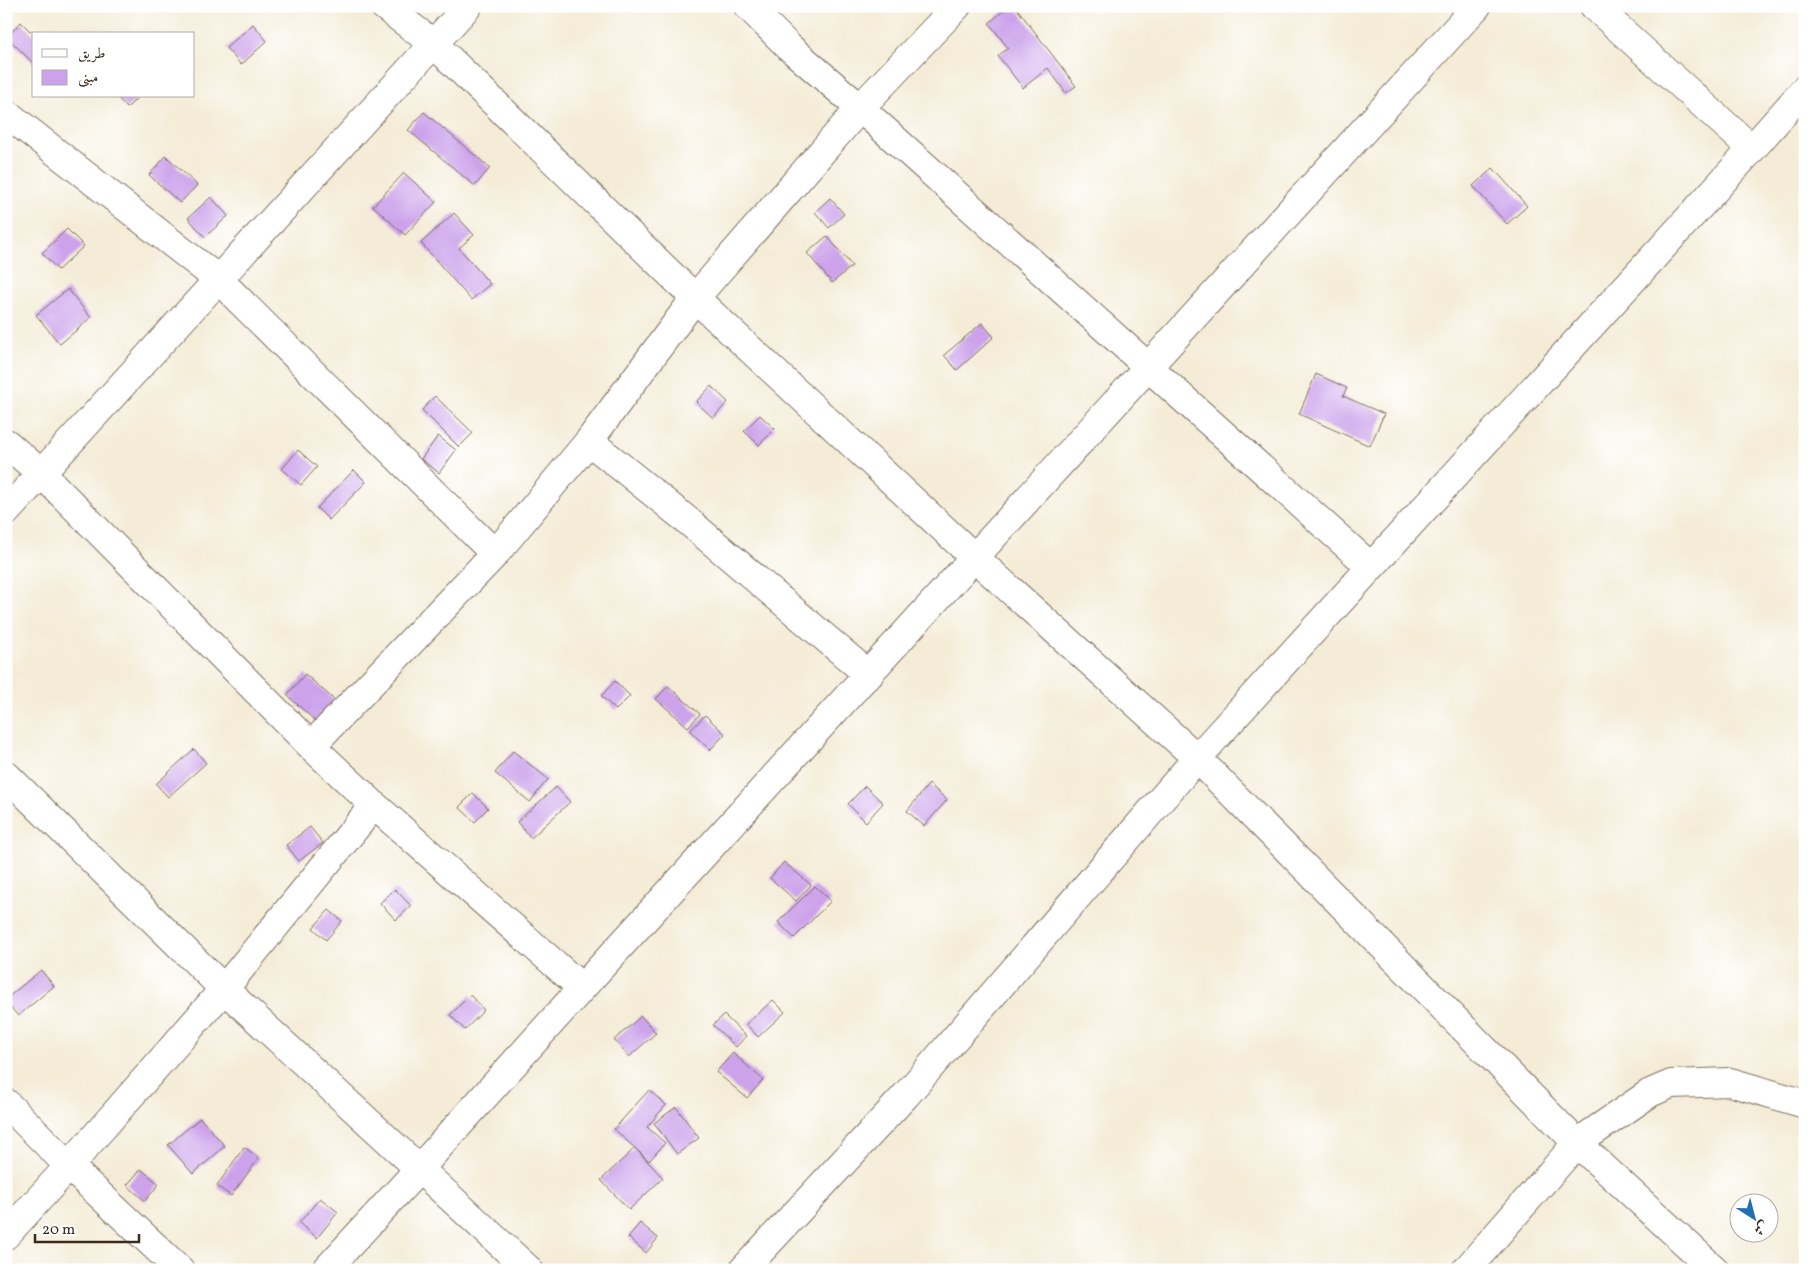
<svg xmlns="http://www.w3.org/2000/svg" width="1811" height="1276" font-family="Vollkorn,Amiri,serif">
	<style>
		.building { fill: #cca3eb }
		.lines { fill: none; stroke-linecap: round; stroke-linejoin: round }
		.minor-casing { stroke: #7c6e5f; stroke-width: 30 }
		.minor { stroke: #fff; stroke-width: 28 }
	</style>
	<rect width="100%" height="100%" fill="#fff"/>
	<filter id="ink" filterUnits="userSpaceOnUse"><feTurbulence type="fractalNoise" baseFrequency=".02" numOctaves="2"/><feDisplacementMap in="SourceGraphic" scale="10" xChannelSelector="R" yChannelSelector="G"/><feConvolveMatrix kernelMatrix="1 2 1 2 8 2 1 2 1" color-interpolation-filters="sRGB"/></filter>
	<filter id="wash" filterUnits="userSpaceOnUse"><feTurbulence type="fractalNoise" baseFrequency=".0096" numOctaves="4" result="noise"/><feDisplacementMap in="SourceGraphic" scale="20" xChannelSelector="R" yChannelSelector="G"/><feGaussianBlur stdDeviation="1.12" result="paint"/><feColorMatrix in="noise" values="0 0 0 0 0 0 0 0 0 0 0 0 0 0 0 0 0 1.4 0 .05"/><feComposite in="paint" operator="in"/></filter>
	<g filter="url(#wash)">
		<rect width="100%" height="100%" fill="#f4ecd7"/>
		<g id="blocks">
			<path class="building" d="M1009,6H1015L1076,86L1066,93L1048,68L1023,88L998,56L1008,48L989,23Z
				M21,22L34,35V64L7,37Z
				M253,24L267,41L241,65L226,48Z
				M116,96H139L127,108Z
				M424,112L490,168L475,186L408,130Z
				M166,156L197,185L180,203L149,175Z
				M1493,168L1527,206L1507,224L1473,186Z
				M404,173L436,202L405,235L373,206Z
				M211,197L228,216L205,237L188,218Z
				M830,198L844,214L829,228L815,212Z
				M454,213L474,235L459,248L490,284L471,300L421,243Z
				M67,229L84,246L58,270L42,253Z
				M827,236L852,266L832,283L807,253Z
				M68,289L91,318L60,344L36,315Z
				M982,323L994,337L957,370L944,355Z
				M1316,374L1347,388L1343,396L1384,414L1370,446L1299,414Z
				M711,386L728,402L713,418L696,402Z
				M435,396L473,433L459,447L422,410Z
				M760,415L775,429L759,445L744,431Z
				M438,436L456,450L439,473L421,459Z
				M298,450L317,467L301,485L282,469Z
				M354,470L366,482L329,520L317,508Z
				M305,674L340,705L321,726L287,695Z
				M615,681L630,696L616,710L601,696Z
				M668,686L700,714L688,727L656,699Z
				M705,715L725,734L710,750L690,731Z
				M194,749L206,763L168,797L156,784Z
				M513,751L548,779L530,802L495,773Z
				M929,784L947,800L924,826L907,811Z
				M865,786L883,803L866,822L848,804Z
				M556,787L570,802L531,838L517,822Z
				M473,793L488,808L475,822L459,807Z
				M310,827L323,843L299,861L286,845Z
				M784,862L811,885L796,901L770,878Z
				M815,886L831,901L794,938L778,922Z
				M395,889L411,906L396,920L380,903Z
				M329,910L342,921L326,940L313,928Z
				M41,970L54,986L18,1016L6,1002V999Z
				M470,995L484,1010L465,1030L450,1015Z
				M773,1000L785,1012L758,1037L746,1024Z
				M724,1015L746,1036L736,1047L713,1025Z
				M641,1016L656,1033L629,1057L614,1040Z
				M733,1053L763,1080L747,1098L716,1072Z
				M649,1090L666,1105L647,1127L665,1143L649,1161L614,1129Z
				M676,1107L699,1138L677,1154L654,1123Z
				M200,1118L225,1146L193,1174L168,1145Z
				M244,1147L259,1158L231,1196L217,1186Z
				M635,1148L663,1178L629,1210L601,1180Z
				M141,1169L159,1184L145,1201L127,1185Z
				M320,1198L338,1212L317,1238L299,1223Z
				M640,1223L658,1238L646,1253L628,1237Z"/>
		</g>
	</g>
	<g filter="url(#ink)">
		<use href="#blocks" fill-opacity="0" stroke="#7c6e5f" stroke-width="1"/>
		<g class="lines">
			<g class="minor-casing">
				<path id="minor" d="M384,6L434,44L695,298L975,558L1197,758L1577,1143L1715,1270
					M748,6L789,47L860,108L1371,567
					M1594,6L1752,149
					M6,113L219,280L495,554
					M589,441L688,521L869,675
					M6,443L41,473L311,746L374,805L582,988
					M6,512L468,6
					M311,746L495,554L589,441L695,298L860,108L957,6
					M6,775L224,989L529,1270
					M6,1103L69,1166L180,1270
					M6,1235L69,1166L224,989L374,805
					M326,1270L419,1169L582,988L1477,6
					M743,1270L906,1095L1197,758L1752,149L1805,89
					M1466,1270L1577,1143L1650,1093L1671,1084L1730,1082L1805,1104"/>
			</g>
			<use href="#minor" class="minor"/>
		</g>
	</g>
	<rect width="1811" height="1276" fill="none" stroke="#fff" stroke-width="25"/>
	<rect x="32" y="32" width="162" height="65" fill="#ffffff" stroke="#b1aaa5"/>
	<rect x="42" y="49" width="25" height="8" fill="#ffffff" stroke="#b1aaa5"/>
	<text x="78" y="58" font-size="15" fill="#3b2a1e">طريق</text>
	<rect x="42" y="70" width="25" height="15" fill="#cca3eb" stroke="#b1aaa5"/>
	<text x="78" y="82" font-size="15" fill="#3b2a1e">مبنى</text>
	<g transform="translate(1754 1218) rotate(144)"><circle r="24" fill="#ffffff" stroke="#b1aaa5"/>
	<path d="M0-4L9 19L0 12L-9 19Z" fill="#1f6fb2"/>
	<text y="-8" font-size="14" font-weight="bold" text-anchor="middle" fill="#3b2a1e">ش</text>
	</g>
	<path d="M35 1234v8h104v-8" fill="none" stroke="#3b2a1e" stroke-width="2.5"/>
	<text x="42" y="1234" font-size="15" fill="#3b2a1e" stroke="#ffffff" stroke-width="4" paint-order="stroke">20 m</text>
</svg>
